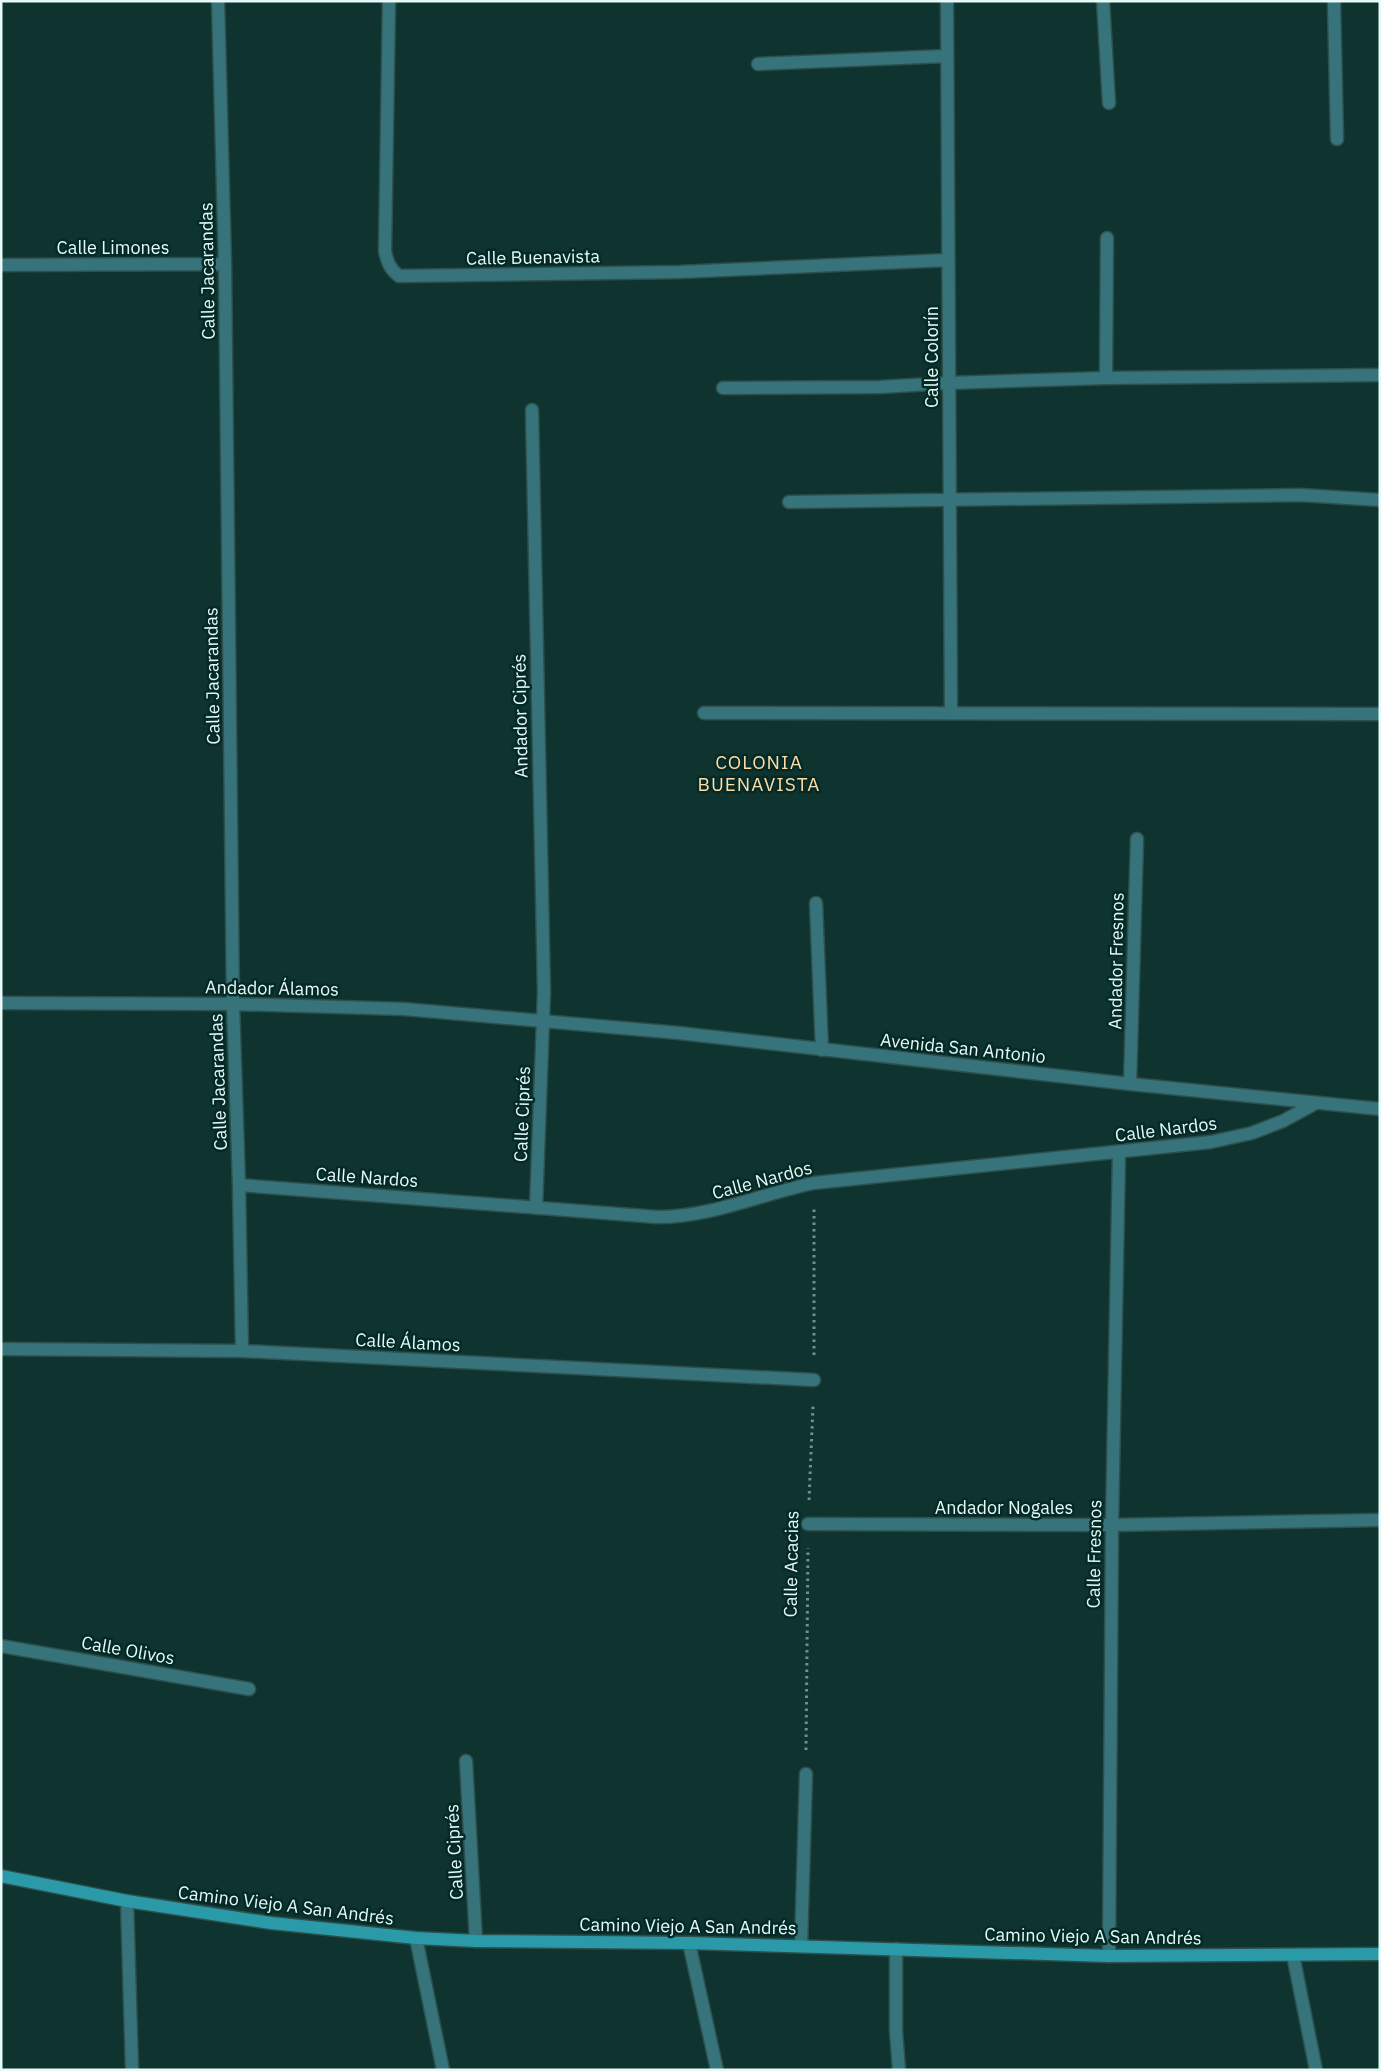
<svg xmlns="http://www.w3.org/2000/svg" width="1381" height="2071" font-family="'IBM Plex Sans',sans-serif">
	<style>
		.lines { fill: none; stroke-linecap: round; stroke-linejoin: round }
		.minor-casing { stroke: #2d504c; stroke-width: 15 }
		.secondary-casing { stroke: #2d504c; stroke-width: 15 }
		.path { stroke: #73908d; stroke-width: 3; stroke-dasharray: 2.5 4; stroke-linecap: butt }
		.minor { stroke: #36737b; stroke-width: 12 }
		.secondary { stroke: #2b9aa8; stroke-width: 12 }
		.labels { text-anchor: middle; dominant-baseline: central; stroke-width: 5; stroke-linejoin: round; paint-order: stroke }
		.street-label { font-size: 18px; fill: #e6faf7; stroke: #032a26 }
		.neighbourhood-label { font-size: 19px; letter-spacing: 1px; fill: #ffdca6; stroke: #032a26 }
	</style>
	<rect width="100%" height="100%" fill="#0f3430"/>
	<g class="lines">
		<g class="minor-casing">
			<path id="minor" d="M218,1L225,264L233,1004L239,1185L242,1351
				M389,1L385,251C387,262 390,269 399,276L679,272L948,260
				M947,1L951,713
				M1103,1L1109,103
				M1334,1L1337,139
				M758,64L947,56
				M1,265L225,264
				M1106,378L1107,238
				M723,388L880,387L948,383L1106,378L1380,375
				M532,410L544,992L536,1208
				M789,502L1301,495L1380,500
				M704,713L1380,714
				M816,903L822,1050
				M1,1003L233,1004L404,1009L679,1033L1130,1084L1380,1109
				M1130,1084L1137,839
				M239,1185L657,1217C712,1217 761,1194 814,1183L1211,1142L1252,1133L1283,1121L1316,1103
				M1,1349L242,1351L814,1380
				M808,1524L1112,1525L1380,1520
				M1,1646L249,1689
				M466,1761L476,1941
				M127,1901L132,2070
				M416,1938L443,2070
				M689,1943L717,2070
				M801,1946L806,1774
				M896,1949V2031L899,2070
				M1293,1955L1316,2070
				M1109,1956L1112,1525L1119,1153"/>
		</g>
		<g class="secondary-casing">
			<path id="secondary" d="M1,1876L127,1901L271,1923L416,1938L476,1941L689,1943L1109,1956L1380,1954"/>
		</g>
		<path class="path" d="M814,1355V1208
			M809,1500L813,1406
			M806,1750L808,1548"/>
		<use href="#minor" class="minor"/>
		<use href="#secondary" class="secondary"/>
	</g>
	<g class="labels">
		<g class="street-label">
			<text x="113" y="247">Calle Limones</text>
			<text transform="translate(533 257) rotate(-1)">Calle Buenavista</text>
			<text transform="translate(207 271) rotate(-91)">Calle Jacarandas</text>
			<text transform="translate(931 357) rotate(-90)">Calle Colorín</text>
			<text transform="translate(212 676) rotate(-91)">Calle Jacarandas</text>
			<text transform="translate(520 716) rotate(-91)">Andador Ciprés</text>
			<text transform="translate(1116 961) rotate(-89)">Andador Fresnos</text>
			<text transform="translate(272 988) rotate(1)">Andador Álamos</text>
			<text transform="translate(963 1048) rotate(6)">Avenida San Antonio</text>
			<text transform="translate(218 1082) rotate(-92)">Calle Jacarandas</text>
			<text transform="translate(522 1114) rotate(-88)">Calle Ciprés</text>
			<text transform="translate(1166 1129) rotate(-7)">Calle Nardos</text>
			<text transform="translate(367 1177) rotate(4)">Calle Nardos</text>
			<text transform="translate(762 1180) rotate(-15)">Calle Nardos</text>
			<text transform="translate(408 1342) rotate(3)">Calle Álamos</text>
			<text x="1004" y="1507">Andador Nogales</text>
			<text transform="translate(1094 1554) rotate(-89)">Calle Fresnos</text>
			<text transform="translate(791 1564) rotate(-89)">Calle Acacias</text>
			<text transform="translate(128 1650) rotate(10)">Calle Olivos</text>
			<text transform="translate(454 1852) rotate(-93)">Calle Ciprés</text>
			<text transform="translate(286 1905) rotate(7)">Camino Viejo A San Andrés</text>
			<text transform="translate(688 1926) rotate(1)">Camino Viejo A San Andrés</text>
			<text transform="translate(1093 1936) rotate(1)">Camino Viejo A San Andrés</text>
		</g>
		<g class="neighbourhood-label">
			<text x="759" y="762">COLONIA<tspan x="759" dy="22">BUENAVISTA</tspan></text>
		</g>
	</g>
	<rect width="1381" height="2071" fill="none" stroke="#e6faf7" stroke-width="5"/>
</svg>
